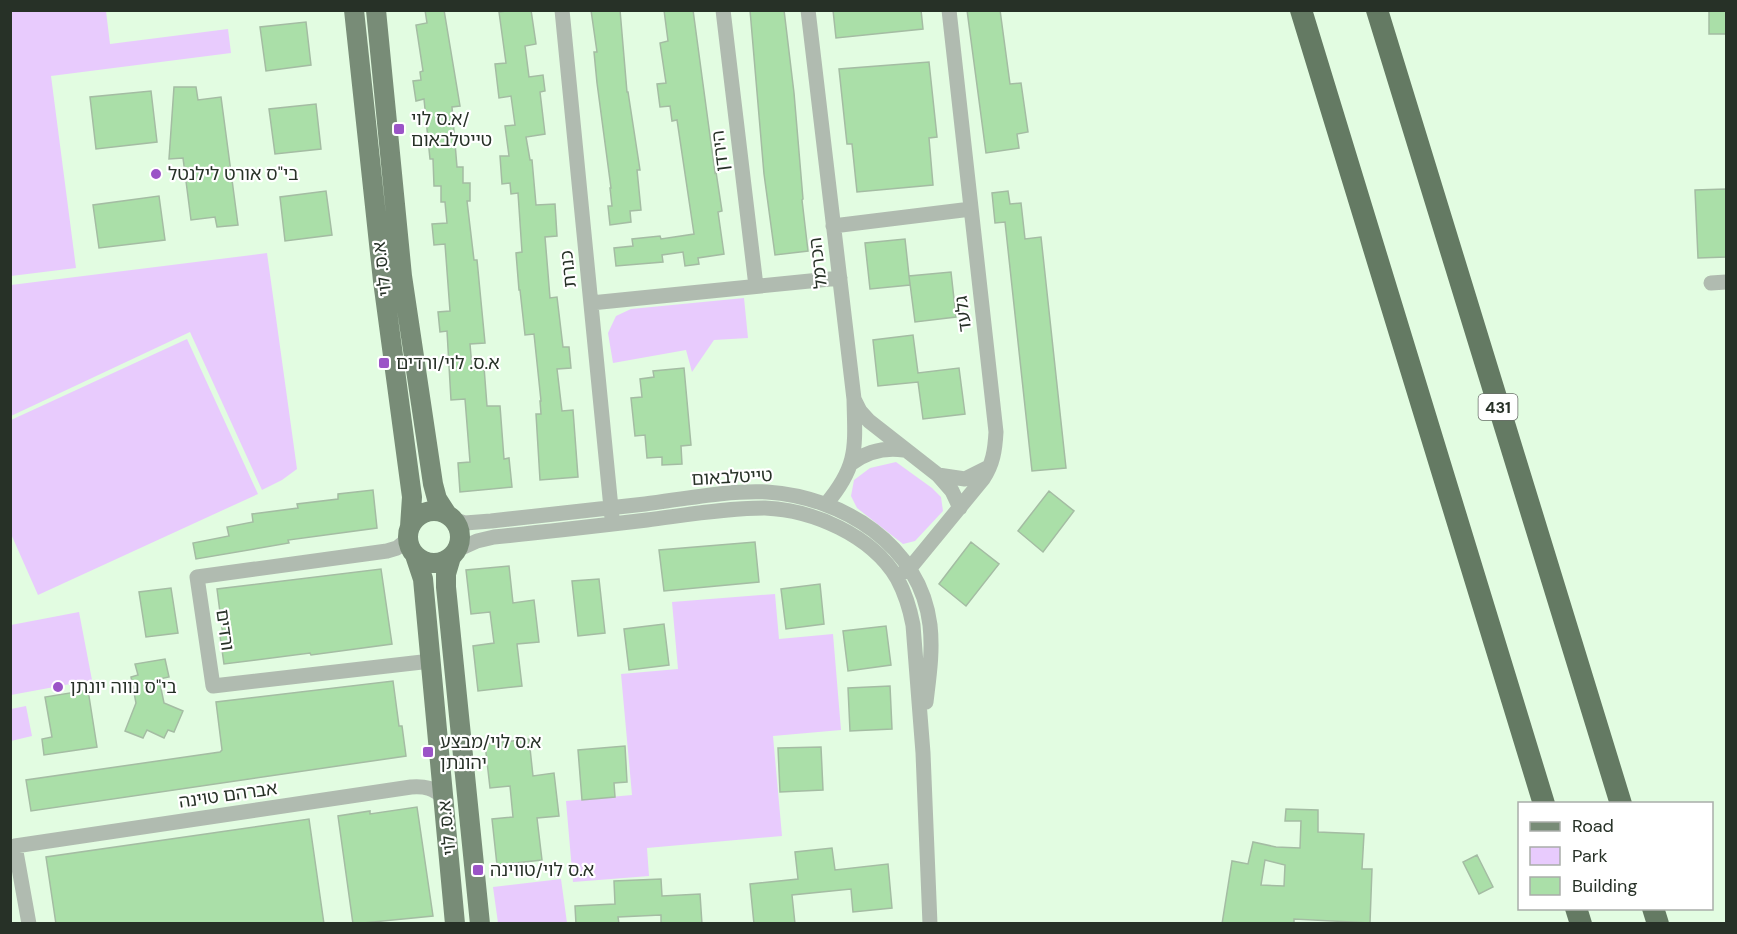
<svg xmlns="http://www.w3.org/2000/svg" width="1737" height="934" font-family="'DM Sans','Noto Sans Hebrew',sans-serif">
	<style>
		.green { fill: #e8cbfd }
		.building { fill: #aadfa8; stroke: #a4bca3; stroke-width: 1.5; fill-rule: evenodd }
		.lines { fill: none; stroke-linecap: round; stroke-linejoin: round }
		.minor { stroke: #b0bbb0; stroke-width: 15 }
		.major { stroke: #788c77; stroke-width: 20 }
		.highway { stroke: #647a63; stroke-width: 22 }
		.poi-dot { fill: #9b54c7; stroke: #fff; stroke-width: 2 }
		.labels { text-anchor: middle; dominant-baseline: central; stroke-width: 4.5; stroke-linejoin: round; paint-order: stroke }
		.shield { fill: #fff; stroke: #686f68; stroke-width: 1.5 }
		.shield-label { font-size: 16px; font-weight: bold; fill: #273127 }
		.poi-label { font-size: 18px; fill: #273127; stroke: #fff; text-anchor: start }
		.street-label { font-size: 18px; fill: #273127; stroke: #fff }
	</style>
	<rect width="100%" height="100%" fill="#e2fce1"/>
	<path class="green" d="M10,11H106L110,44L228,29L231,53L51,76L76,268L11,276Z
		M267,253L297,469L282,480L262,490L190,332L11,416V285Z
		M744,298L748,338L714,340L692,372L686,350L613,363L608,333L616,316L631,309Z
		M187,339L258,494L38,595L11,534V420Z
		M896,462L932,488L941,497L943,511L915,541L903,544L857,508L851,496L854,480L870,468Z
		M775,594L779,639L833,634L841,730L773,736L782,836L647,848L649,876L573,882L566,801L632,795L621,674L678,669L672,602Z
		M79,612L92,680L11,695V625Z
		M26,706L32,736L11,741V709Z
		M561,879L567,923H498L493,887Z"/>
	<path class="building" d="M425,10H444L460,106L452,107L457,167H463V183H470V201H467L474,260H477L485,343L470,344L472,368L484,367L487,406H500L504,459L509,458L512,487L460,492L458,463L470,462L465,399L451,400L447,331L440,332L438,312L450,311L445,244L434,245L432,224L447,223L445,202H441V186H434L433,159H430L424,99L416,101L413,81L421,80L420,72L423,71L416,25L427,23Z
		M513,10H531L536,44L525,46L529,77L543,75L545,91L540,92L545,134L526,137L530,160H532L536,205L555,204L557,236L545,237L550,298L557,297L563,347H569L571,368L557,369L562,411L573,410L578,477L540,480L536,414H541L540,401H541L534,334L525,335L520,290H519L516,253L522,252L518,193L511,194L510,183L502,184L500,156H509L505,126L515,125L511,96L499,98L495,64L506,63L499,12Z
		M591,10H620L627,92H628L640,170H637L641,210L630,211L631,222L610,225L608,206H612L610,188H611L597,83L594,52H597Z
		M664,10H693L715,173L716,172L722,211L718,212L724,254L698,258L699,264L685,266L683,252L662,255L663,262L616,266L614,248L633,246L632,239L660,236L661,239L694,234L677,120L672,121L670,106L660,107L657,84L666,83L660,43L668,41Z
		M750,10H784L794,93L803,199L802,200L808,251L775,255L764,174Z
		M833,10H921L923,29L836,38Z
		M967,10H1000L1010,84L1021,83L1028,132L1017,134L1019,148L986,153Z
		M1709,10H1726V34H1709Z
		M306,22L311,65L266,71L260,27Z
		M929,62L937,137L929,138L933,185L857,192L852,144H847L839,69Z
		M174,87H196L198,100L221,97L238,225L217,227L215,217L191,220L183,158L169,159Z
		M151,91L157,142L96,149L90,97Z
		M316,104L321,149L275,154L269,109Z
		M1726,189V257L1698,258L1695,190Z
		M326,191L332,235L285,241L280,197Z
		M1008,191L1010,204L1021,203L1025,239L1041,237L1066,468L1032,471L1005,222L995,223L992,193Z
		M159,196L165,240L99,248L93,205Z
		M905,239L910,285L870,289L865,243Z
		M951,272L956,317L915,322L909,276Z
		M913,335L918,373L959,368L965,414L923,419L918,382L878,386L873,340Z
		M684,368L691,445L681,446L682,464L662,465V457L647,458L645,435L635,436L631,398L642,397L640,379L654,377L653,371Z
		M373,490L377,528L288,540L289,543L196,559L193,543L229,536L227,527L253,522L252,514L298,508L297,504L338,499V494Z
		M1049,491L1074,511L1043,552L1018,531Z
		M755,542L759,582L664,591L659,550Z
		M971,542L999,564L966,606L939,584Z
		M509,566L513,603L534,600L539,642L517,644L522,686L478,691L473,646L494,643L490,612L471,614L466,570Z
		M381,569L392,644L311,655L310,653L224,664L220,636H223L217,589Z
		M599,579L605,633L578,636L572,581Z
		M820,584L824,624L786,629L781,589Z
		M171,588L178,633L146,637L139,592Z
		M664,624L669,665L629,670L624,629Z
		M886,626L891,665L848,671L843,631Z
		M165,659L169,677L159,679L164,703L183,711L174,732L168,730L164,738L147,730L143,738L125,731L136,703L131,677L138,675L135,664Z
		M393,681L399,726H402L406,756L31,811L26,780L220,752L222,750L216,702Z
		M890,686L892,729L850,731L848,688Z
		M88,690L97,747L44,755L42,739L52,737L45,697Z
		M529,739L533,776L554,773L559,816L537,818L542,860L497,865L492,819L513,817L510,786L490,788L485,744Z
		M625,746L627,782L614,783L615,797L582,800L578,750Z
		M821,747L823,790L780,792L778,748Z
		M417,807L433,916L353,924L338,816L370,811V814Z
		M1286,809L1318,810V832L1364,834L1362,869H1372L1370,923L1294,919V924H1222L1232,861L1248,864L1253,842L1276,847L1300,848L1301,821H1285ZM1265,860L1285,865L1284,886L1261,885Z
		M309,819L324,924H56L46,857Z
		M832,848L835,870L888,864L892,908L853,912L851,889L792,895L795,924H754L750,884L798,879L795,852Z
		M1477,855L1493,887L1479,894L1463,862Z
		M661,879L662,896L700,894L702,924H661V915L618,917L619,924H576L575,906L615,904L614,881Z"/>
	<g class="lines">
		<path class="minor" d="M562,10L612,518
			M723,10L756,286
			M808,10L854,399C855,446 859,465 826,504
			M833,226L971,209
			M1711,283L1726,282
			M591,303L840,278
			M854,399L860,411L869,421L938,475L952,491L960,508
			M852,463C868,451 884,447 904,450
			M938,475L965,479L989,467
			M453,519L465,523L491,521C542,515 594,510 645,504C684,499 729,490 767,492C843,497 920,545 930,625C933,652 929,677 926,702
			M408,539L397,548L387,551L197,577L213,686L431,661
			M457,550L477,541L494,537C545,532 596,526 647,520C686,515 726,508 765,508C813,510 871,535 897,578C905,593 910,609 913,625L923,753L930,924
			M904,572L910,568L983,479C993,464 995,450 996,432L949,10
			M29,924L15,846L411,787C426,786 432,788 444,797"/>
		<path class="major" d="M354,10L383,281L412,497L410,527
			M376,10L402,276L433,484L437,499L446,513
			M408 537a26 26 0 1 1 52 0a26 26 0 1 1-52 0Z
			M415,555L423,579L455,924
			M451,557L446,574V587L480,924"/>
		<path class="highway" d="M1301,10L1544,804
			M1377,10L1621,804
			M1576,908L1581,924
			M1653,908L1658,924"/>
	</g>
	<g class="poi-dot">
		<rect x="393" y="123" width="12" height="12" rx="3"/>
		<circle cx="156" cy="174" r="6"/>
		<rect x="378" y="357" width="12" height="12" rx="3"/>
		<circle cx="58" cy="687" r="6"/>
		<rect x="422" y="746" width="12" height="12" rx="3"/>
		<rect x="472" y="864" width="12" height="12" rx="3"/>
	</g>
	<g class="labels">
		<rect class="shield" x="1478.5" y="394" width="39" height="26" rx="4.5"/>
		<g class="shield-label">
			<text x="1498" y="407">431</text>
		</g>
		<g class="poi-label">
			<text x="411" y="119">א.ס לוי/<tspan x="411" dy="21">טייטלבאום</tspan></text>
			<text x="168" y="174">בי"ס אורט לילנטל</text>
			<text x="396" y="363">א.ס. לוי/ורדים</text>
			<text x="70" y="687">בי"ס נווה יונתן</text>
			<text x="440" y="742">א.ס לוי/מבצע<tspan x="440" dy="21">יהונתן</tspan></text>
			<text x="490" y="870">א.ס לוי/טווינה</text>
		</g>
		<g class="street-label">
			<text transform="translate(720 151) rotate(-97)">הירדן</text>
			<text transform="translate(818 263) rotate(-97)">הכרמל</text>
			<text transform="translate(382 269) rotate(-97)">א.ס. לוי</text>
			<text transform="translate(568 269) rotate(-96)">כנרת</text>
			<text transform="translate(963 314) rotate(-97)">גלעד</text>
			<text transform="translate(732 477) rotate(-3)">טייטלבאום</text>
			<text transform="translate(225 630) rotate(82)">ורדים</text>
			<text transform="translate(228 795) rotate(-8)">אברהם טוינה</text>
			<text transform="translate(447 828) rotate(-96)">א.ס. לוי</text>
		</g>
	</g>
	<rect width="1737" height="934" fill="none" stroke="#273127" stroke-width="24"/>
	<rect x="1518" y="802" width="195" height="108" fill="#ffffff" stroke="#a9ada9" stroke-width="1.5"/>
	<rect x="1530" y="822" width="30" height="9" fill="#788c77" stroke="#a9ada9" stroke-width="1.5"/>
	<text x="1572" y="832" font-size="18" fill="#273127">Road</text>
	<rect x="1530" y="847" width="30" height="18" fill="#e8cbfd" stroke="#a9ada9" stroke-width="1.5"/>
	<text x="1572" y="862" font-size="18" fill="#273127">Park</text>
	<rect x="1530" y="877" width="30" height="18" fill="#aadfa8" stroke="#a9ada9" stroke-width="1.5"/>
	<text x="1572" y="892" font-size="18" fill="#273127">Building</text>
</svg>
